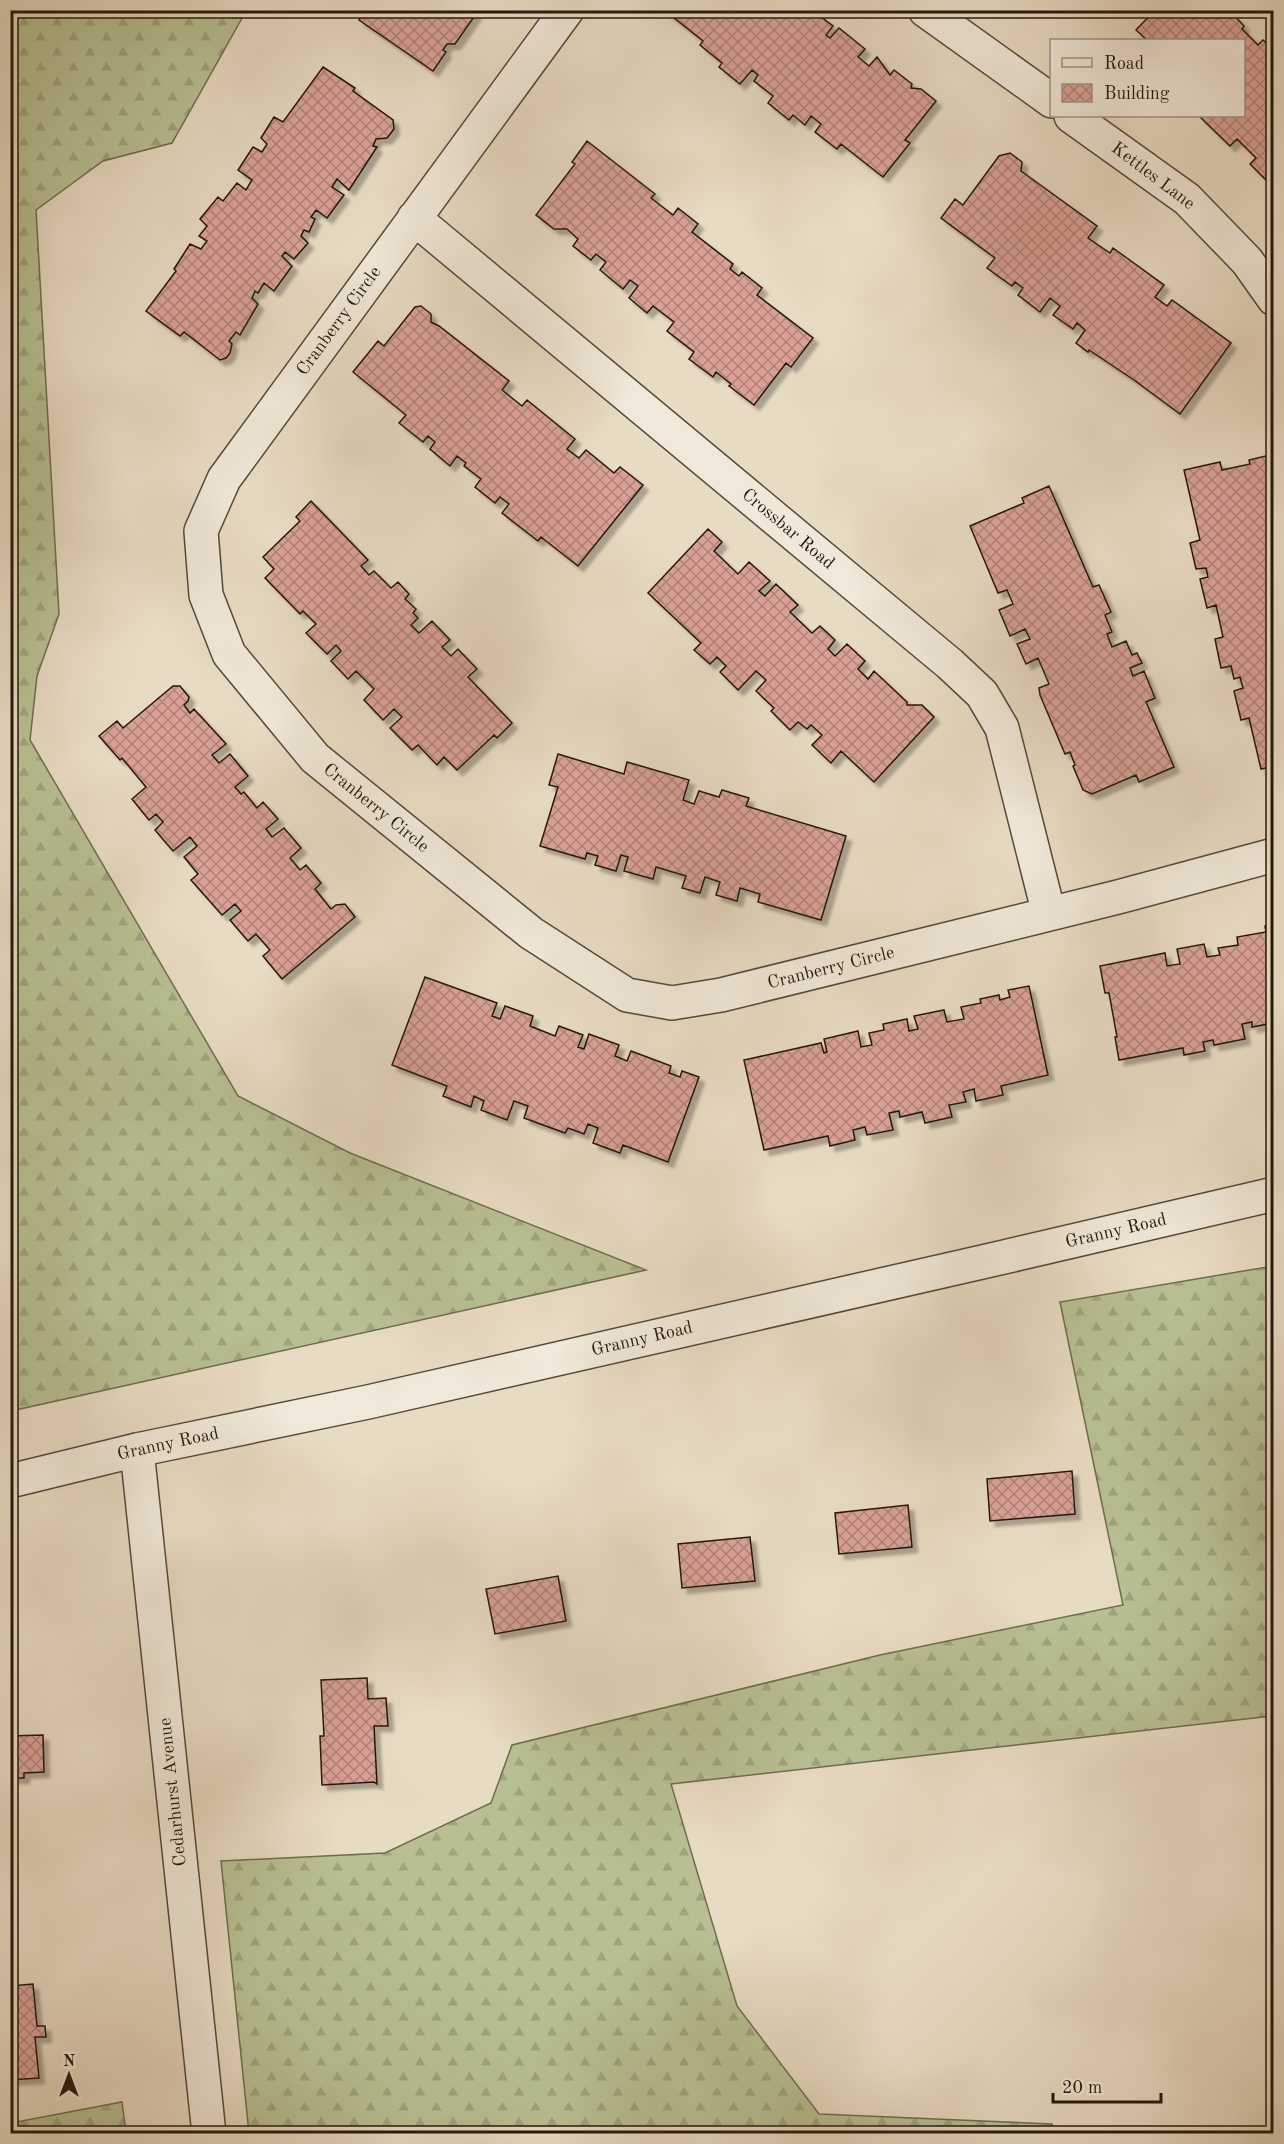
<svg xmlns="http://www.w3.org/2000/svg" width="1284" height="2144" font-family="'Old Standard TT',serif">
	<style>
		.forest { fill: url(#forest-firs); stroke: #6e6c50; stroke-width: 1.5 }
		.building { fill: url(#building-cross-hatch); stroke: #24180d; stroke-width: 1.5; filter: url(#shadow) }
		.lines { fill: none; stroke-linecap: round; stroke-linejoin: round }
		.minor-casing { stroke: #55493a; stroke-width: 36 }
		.tertiary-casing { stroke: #55493a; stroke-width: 36 }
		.minor { stroke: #f0e8d8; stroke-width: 33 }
		.tertiary { stroke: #f0e8d8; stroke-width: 33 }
		.labels { text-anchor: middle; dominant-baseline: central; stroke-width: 4.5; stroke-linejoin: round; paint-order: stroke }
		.street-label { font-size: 18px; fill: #24180d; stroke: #f0e8d8 }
	</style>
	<defs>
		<pattern id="forest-firs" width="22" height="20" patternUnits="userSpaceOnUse" patternTransform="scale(1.5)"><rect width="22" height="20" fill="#b8c093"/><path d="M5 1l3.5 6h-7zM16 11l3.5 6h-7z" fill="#9ea47e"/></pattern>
		<pattern id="building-cross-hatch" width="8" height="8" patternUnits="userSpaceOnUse" patternTransform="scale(1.5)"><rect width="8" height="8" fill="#d9a196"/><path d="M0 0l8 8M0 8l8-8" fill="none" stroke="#b08279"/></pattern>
		<filter id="shadow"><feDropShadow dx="5.5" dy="5.5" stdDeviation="1.5" flood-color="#0004"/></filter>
	</defs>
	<rect width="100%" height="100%" fill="#e8dbc3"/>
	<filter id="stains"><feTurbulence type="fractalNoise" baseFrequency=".00333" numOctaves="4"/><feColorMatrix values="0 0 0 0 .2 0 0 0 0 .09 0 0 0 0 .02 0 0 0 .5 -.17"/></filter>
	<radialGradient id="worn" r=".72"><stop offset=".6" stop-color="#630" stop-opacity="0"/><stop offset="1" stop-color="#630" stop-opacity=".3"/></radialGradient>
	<path class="forest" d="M10,11H246L172,143L103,161L36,210L59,614L37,676L30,740L238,1096L350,1153L646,1270L11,1411Z
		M1273,1266V1716L671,1784L737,2006L819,2114L1052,2124L1054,2133H249L221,1861L385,1853L491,1803L512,1745L880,1655L1123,1605L1060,1302Z
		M122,2102L126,2133H11V2123Z"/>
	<path class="building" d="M365,10H471L476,14L455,44H447L443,50L446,52L433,71L359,20Z
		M664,10H788L790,12L792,10H804L810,15L813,11L833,26L826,35L830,38L839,28L865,49L858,57L869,66L877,57L890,75L894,70L912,84L911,88L921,89L936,101L905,140L910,143L883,177L841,144L837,149L815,132L821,124L811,116L805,125L793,115L789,120L768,103L773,96L754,81L758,75L752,70L740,84L719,67L722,63L700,45L703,41Z
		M1155,10H1208L1211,14L1214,10H1229L1244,26L1242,29L1258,45L1263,40L1274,50V188L1250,164L1256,158L1237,139L1230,146L1199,116H1244V40H1147L1136,30Z
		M323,67L355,88L353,91L393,120L394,129L387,138L376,139L373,146L377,147L349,190L337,179L332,187L344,195L327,218L316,210L311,217L315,219L309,232L304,230L301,236L308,243L294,259L285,252L282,256L292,266L274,291L264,283L258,293L255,291L252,298L258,304L240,335L236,332L229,341L232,344L230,353L226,358L220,360L184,332L180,336L146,311L176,271L174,269L190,244L201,249L207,241L199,236L207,226L200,219L218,197L223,201L237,183L246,190L252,180L238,170L253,147L262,152L267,144L261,138L274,117L283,122Z
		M587,141L655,194L651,198L673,215L678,208L698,224L692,232L733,264L730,269L739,276L742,272L762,288L757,295L813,338L791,367L786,363L754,405L729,386L731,384L716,372L713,377L689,359L694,352L667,331L674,322L653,306L647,313L629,298L638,286L630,280L623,289L600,270L606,262L596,254L591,260L573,246L578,239L567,229H554L536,215L575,164L572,162Z
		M1010,153L1022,162L1021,171L1097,226L1088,238L1110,253L1113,248L1164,285L1155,297L1167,306L1172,300L1231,343L1180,414L1134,380L1089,350L1088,352L1076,343L1085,330L1077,323L1073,329L1053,315L1060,306L1050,298L1040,312L1018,295L1023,288L1015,282L1012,286L987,268L995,258L941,218L955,199L963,205L999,156Z
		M421,306L431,314V322L439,326L509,381L502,390L522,406L527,400L575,439L567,449L579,458L586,450L614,473L620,467L643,485L578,566L541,537L538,541L502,513L509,504L500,497L495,503L475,487L481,479L464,466L466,463L457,456L450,466L430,449L435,442L428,436L423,442L399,423L406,415L353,372L378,341L384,346L415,307Z
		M1274,454V766L1261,769L1249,718L1241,720L1234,691L1243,688L1240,677L1234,679L1231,666L1221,668L1215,639L1223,637L1216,605L1207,608L1200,579L1208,577L1206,568L1196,569L1190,543L1200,540L1184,470L1220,462L1222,470L1250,464L1249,460Z
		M1049,486L1093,587L1099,585L1111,612L1105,615L1112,632L1107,634L1112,647L1126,641L1132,655L1137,653L1142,663L1130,668L1133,676L1144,671L1155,698L1146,702L1174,767L1139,782L1136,775L1092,794L1083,790L1073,766L1075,765L1070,752L1065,754L1040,695L1039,688L1049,684L1038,658L1026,664L1017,644L1030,639L1025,629L1010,636L999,610L1013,604L1007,590L998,593L970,526L1024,503L1022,498Z
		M311,501L368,560L361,566L369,575L374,571L391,588L398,582L409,594L405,599L416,609L413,613L418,618L411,625L419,633L432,621L450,640L442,647L451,656L458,649L477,669L468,677L512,723L497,738L494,735L457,770L444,757L437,765L418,745L412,750L390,728L402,717L394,709L383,720L364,700L374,689L356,671L348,679L331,661L341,651L336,645L327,654L306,633L316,624L303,611L300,614L265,578L274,569L263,557L300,521L296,517Z
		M708,529L722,542L714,551L738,574L749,562L770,581L759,591L765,596L776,584L798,605L790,612L812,633L820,626L835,640L828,649L835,656L847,644L865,661L858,669L868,679L874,671L907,702V705H922L934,717L874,782L841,751L831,763L812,745L822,735L811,725L807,729L798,722L790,730L771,711L774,708L756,691L766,680L756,671L738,690L720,672L726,666L717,657L710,664L694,650L701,643L648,593Z
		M173,686H180L189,697L188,701L184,705L190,713L194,709L226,744L212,755L219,763L230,754L248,776L235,787L241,794L244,792L257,808L263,802L278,819L266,829L272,837L284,828L301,848L290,858L300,870L306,865L321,883L315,889L331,909L336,905L345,904L355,917L282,979L263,956L270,950L256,934L248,941L230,920L241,911L235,904L222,915L191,880L198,874L184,857L197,846L190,837L173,851L155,830L163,822L156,814L149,820L132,799L146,787L122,758L120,760L99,736L117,721L123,728Z
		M558,754L624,774L627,762L689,780L683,800L694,804L699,791L719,797L722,790L749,798L746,806L846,836L821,920L758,902L760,894L740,888L737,901L716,895L720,882L705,877L700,893L682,888L686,876L656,867L653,879L624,871L628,857L621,855L616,871L595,865L598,856L587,853L585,859L540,846L558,787L549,785Z
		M1274,924V1026L1273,1023L1252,1027V1022L1242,1024L1245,1039L1214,1045L1213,1040L1203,1042L1205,1051L1184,1055L1183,1048L1119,1060L1115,1037H1117L1109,993H1105L1100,966L1165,953L1167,966L1180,964L1177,949L1204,944L1207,957L1220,955L1218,948L1238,945L1237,937L1266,932L1265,926Z
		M425,977L497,1003L492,1016L500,1019L505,1006L533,1016L530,1026L555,1036L559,1026L583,1035L578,1047L584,1049L589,1034L619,1045L615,1056L627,1061L631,1051L671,1066L669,1073L680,1077L682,1071L699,1077L668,1162L623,1145L620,1153L593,1143L598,1128L588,1124L584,1134L568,1128L565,1133L524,1118L528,1106L514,1101L507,1120L481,1110L484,1101L474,1096L471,1107L443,1096L447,1086L392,1065Z
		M1029,986L1048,1075L1001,1086L1003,1095L976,1101L974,1089L963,1092L966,1102L949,1105L952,1117L925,1123L922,1112L900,1117L899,1111L889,1113L893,1130L867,1135L865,1127L853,1130L855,1140L830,1146L828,1136L764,1150L744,1060L821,1043L824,1053L827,1052L824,1039L858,1031L861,1047L872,1045L869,1033L884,1030L883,1024L907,1019L909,1031L918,1029L914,1016L944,1010L947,1022L964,1019L961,1007L981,1003L980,999L999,995L1000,1000L1010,997L1008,990Z
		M1072,1471L1075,1514L990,1521L987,1479Z
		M908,1505L912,1547L839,1554L835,1513Z
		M750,1537L755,1581L682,1588L678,1544Z
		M558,1576L566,1621L495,1634L486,1589Z
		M367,1678L368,1699L386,1698L388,1726H374L377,1784L374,1782L322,1785L320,1736H324L321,1680Z
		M43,1735L44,1772L24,1773V1778H10V1736Z
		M33,1984L37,2026H45L46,2037H35L39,2078L10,2080V1986Z"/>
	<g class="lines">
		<g class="minor-casing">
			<path id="minor" d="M567,10L224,479L201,531L206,595L229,654L315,758L531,933L627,995L672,1003L721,995L1118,897L1274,855
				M925,10L1052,101
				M1071,116L1187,199L1247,261L1274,299
				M414,218L950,664L982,694L1002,728L1049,914
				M137,1450L209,2134"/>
		</g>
		<g class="tertiary-casing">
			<path id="tertiary" d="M10,1481L137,1450L368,1402L991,1260L1274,1194"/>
		</g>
		<use href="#minor" class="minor"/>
		<use href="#tertiary" class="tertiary"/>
	</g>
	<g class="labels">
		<g class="street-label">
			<text transform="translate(1153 176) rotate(37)">Kettles Lane</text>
			<text transform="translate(339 321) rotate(-54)">Cranberry Circle</text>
			<text transform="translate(788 529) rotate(40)">Crossbar Road</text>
			<text transform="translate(376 808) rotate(39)">Cranberry Circle</text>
			<text transform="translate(831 968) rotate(-14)">Cranberry Circle</text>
			<text transform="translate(1116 1231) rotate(-13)">Granny Road</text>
			<text transform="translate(642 1339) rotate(-13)">Granny Road</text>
			<text transform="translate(168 1444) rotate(-12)">Granny Road</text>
			<text transform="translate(173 1792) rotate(-96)">Cedarhurst Avenue</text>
		</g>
	</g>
	<rect width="1284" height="2144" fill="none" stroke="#e8dbc3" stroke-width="36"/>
	<rect x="12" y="12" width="1260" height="2120" fill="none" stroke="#24180d" stroke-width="3"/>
	<rect x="18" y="18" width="1248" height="2108" fill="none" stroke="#24180d" stroke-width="1.5"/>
	<rect x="1050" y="39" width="195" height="78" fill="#f0e8d8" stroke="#9e9587" stroke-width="1.5"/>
	<rect x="1062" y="58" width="30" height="9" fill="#f0e8d8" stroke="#9e9587" stroke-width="1.5"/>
	<text x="1104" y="69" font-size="18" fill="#24180d">Road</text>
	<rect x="1062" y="84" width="30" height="18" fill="url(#building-cross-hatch)" stroke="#9e9587" stroke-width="1.5"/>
	<text x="1104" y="99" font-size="18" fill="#24180d">Building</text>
	<g transform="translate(69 2075)" stroke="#f0e8d8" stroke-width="4.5" paint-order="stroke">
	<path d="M0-4.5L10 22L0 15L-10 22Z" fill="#24180d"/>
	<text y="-9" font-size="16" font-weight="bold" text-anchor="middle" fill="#24180d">N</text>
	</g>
	<path d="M1053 2093v9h108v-9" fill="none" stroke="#24180d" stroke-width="3"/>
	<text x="1062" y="2093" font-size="18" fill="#24180d" stroke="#f0e8d8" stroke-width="4.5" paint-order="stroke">20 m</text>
	<rect width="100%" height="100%" filter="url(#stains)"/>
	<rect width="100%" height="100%" fill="url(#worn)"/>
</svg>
